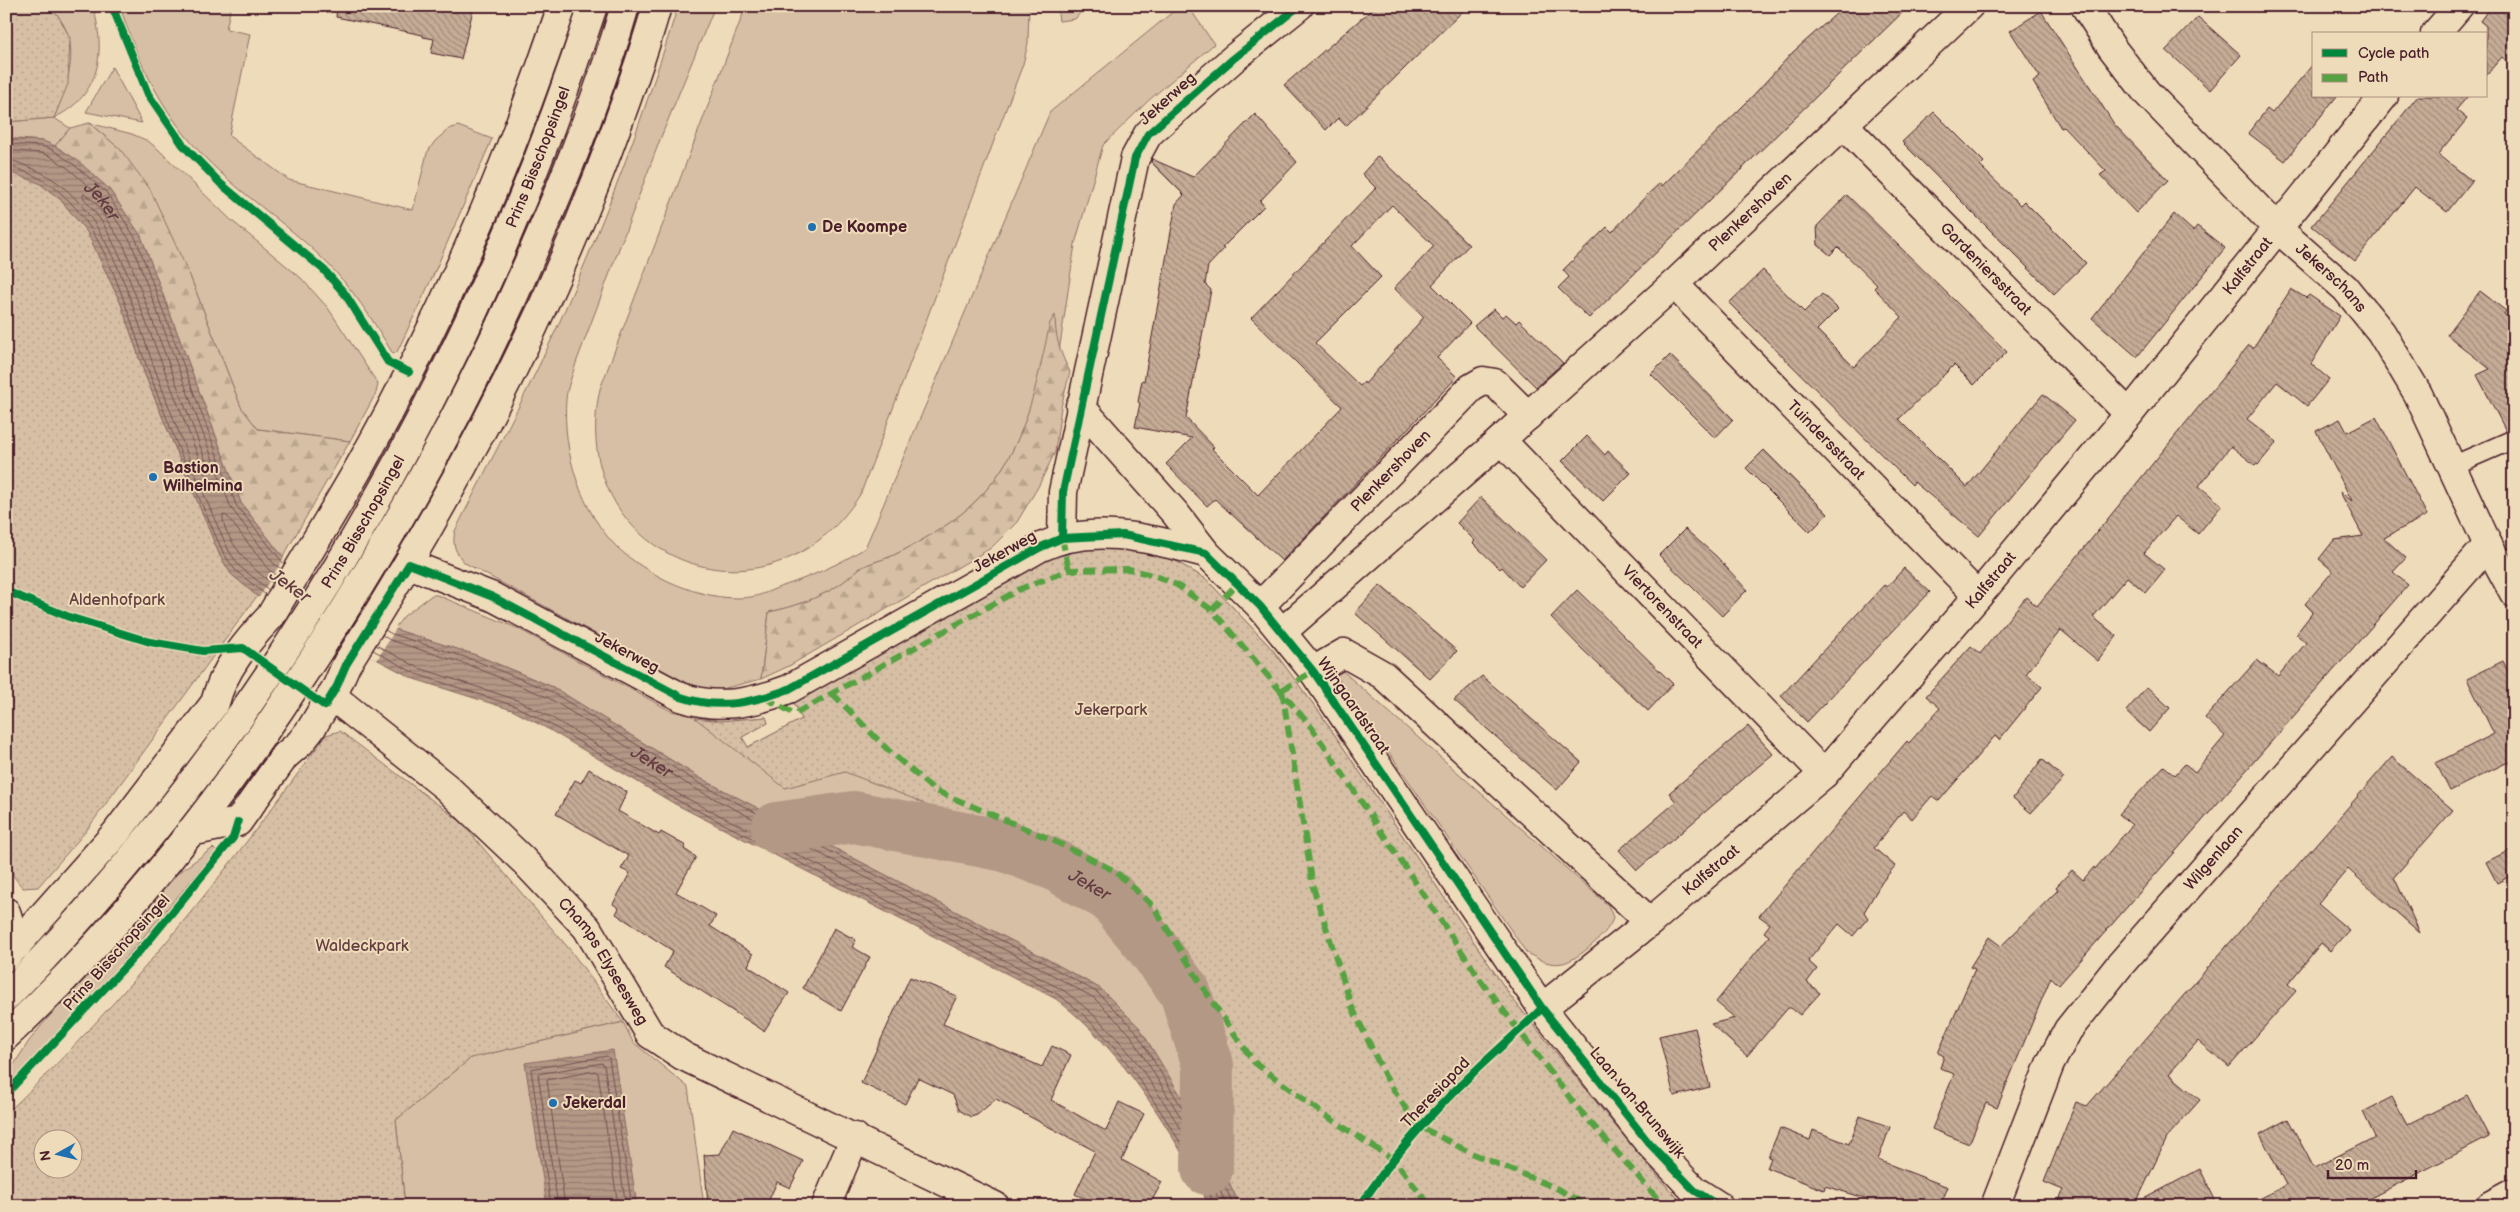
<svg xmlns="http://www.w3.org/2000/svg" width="2520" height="1212" font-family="'Balsamiq Sans',sans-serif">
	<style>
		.grass { fill: #d6bfa4; stroke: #906f68 }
		.forest { fill: url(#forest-firs); stroke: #906f68 }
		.park { fill: url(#park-dots); stroke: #906f68; fill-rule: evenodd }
		.water { fill: url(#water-rules); stroke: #8a6862 }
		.pier { fill: #eedbb9 }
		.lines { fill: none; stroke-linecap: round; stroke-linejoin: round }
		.shore { stroke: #744f4f; stroke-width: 1 }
		.river { stroke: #b49886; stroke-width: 52 }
		.building { fill: url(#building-back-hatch); stroke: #4a1f2b; fill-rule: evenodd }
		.lane-casing { stroke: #4a1f2b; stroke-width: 21 }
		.street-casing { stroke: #4a1f2b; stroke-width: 31 }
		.primary-casing { stroke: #4a1f2b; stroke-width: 31 }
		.lane { stroke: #eedbb9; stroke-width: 18 }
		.street { stroke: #eedbb9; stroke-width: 28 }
		.primary { stroke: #eedbb9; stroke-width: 28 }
		.quiet { stroke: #56a243; stroke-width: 6; stroke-dasharray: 12 6; stroke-linecap: butt }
		.cycleway-casing { stroke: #eedbb9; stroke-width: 11 }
		.cycleway { stroke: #00873e; stroke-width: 8 }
		.poi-dot { fill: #1f6fb2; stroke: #eedbb9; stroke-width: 2 }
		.labels { text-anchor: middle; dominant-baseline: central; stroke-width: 4; stroke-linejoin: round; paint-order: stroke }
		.street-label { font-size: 16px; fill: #4a1f2b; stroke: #eedbb9 }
		.poi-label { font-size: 16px; font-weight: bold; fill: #4a1f2b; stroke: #eedbb9; text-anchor: start }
		.park-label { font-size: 16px; fill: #663f43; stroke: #eedbb9 }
		.water-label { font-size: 18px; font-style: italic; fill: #643d42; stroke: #eedbb9 }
	</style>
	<defs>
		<pattern id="forest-firs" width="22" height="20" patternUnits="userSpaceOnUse" patternTransform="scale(1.25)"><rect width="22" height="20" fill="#d6bfa4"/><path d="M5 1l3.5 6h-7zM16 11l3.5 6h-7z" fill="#b9a48d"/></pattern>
		<pattern id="park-dots" width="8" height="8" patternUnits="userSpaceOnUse" patternTransform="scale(1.25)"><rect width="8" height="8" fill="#d6bfa4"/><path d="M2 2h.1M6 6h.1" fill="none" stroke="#b9a48d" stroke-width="1.8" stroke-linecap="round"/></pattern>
		<pattern id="water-rules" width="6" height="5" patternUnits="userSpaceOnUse" patternTransform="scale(1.25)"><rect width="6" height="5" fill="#b49886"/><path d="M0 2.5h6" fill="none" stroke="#947b6e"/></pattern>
		<pattern id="building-back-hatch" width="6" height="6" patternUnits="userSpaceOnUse" patternTransform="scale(1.25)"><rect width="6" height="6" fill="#c5ac96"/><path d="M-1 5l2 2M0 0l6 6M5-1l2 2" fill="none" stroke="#a28b7b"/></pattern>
	</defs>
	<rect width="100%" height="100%" fill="#eedbb9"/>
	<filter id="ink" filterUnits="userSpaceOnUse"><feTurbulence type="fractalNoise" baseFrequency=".02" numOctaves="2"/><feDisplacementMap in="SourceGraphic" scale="10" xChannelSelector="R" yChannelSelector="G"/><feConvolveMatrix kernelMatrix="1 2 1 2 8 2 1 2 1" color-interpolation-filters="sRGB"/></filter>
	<g filter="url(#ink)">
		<path class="grass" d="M46,6H93C106,52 101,95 54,118L70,128L55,146L43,141L6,138V122L54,118C69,81 86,34 46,6Z
			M120,6H231L226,29L250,34L229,136L289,180L413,210L427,153L435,141L449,129L458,126L492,139L432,278L397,352L393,354C373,320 352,287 323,259C284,220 234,191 197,149C161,109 136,58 120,6Z
			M678,6H715L661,137L576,363C573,374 567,387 566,399C562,451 581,513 619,549C632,561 650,572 666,580C691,592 723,601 751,597C760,596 771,590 780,587C810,577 838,565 865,548L1050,112L1180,6H1188L1214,44L1148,101L1103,145L1075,244L1059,352L1055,332V317C1031,403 1023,475 942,528C926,538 909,548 892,556C882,560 870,563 860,568C853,573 847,580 839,585C817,599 794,607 769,612L761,679L714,691L686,683L465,563C455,552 452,545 455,531C490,461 528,392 560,321C606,218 645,114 678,6Z
			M746,6H1029L1028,43L1023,64L861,493C769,641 563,558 600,389Z
			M1057,6H1086L1075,19L1059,21Z
			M112,67L142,123L86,112Z
			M89,123L132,134L148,141L159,150L231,220L301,278L328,308L378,384L376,393L350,441L258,429L241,407L190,276L120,149Z
			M1174,560L1206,579L1272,649L1320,713L1511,997L1631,1145L1668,1188L1686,1206H1240L1215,1152L1139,1027L1101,989L1045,958L700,778L553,687L476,655L394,629L404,616L432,595H437L517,628L671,711L721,721L766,717L768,723L742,737L748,747L802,719L792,698Z
			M1337,666L1608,905L1613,917C1612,931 1576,961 1563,963C1549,966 1537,959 1526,952L1333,671Z
			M213,848L216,851L106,981L6,1088V1077L29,1041L45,1021L98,965L175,875Z
			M623,1022L633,1042L688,1087L704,1206H405L396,1120L471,1058Z"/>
		<path class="forest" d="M89,123L120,149L150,189L190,276L241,407L258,429L350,441L283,557L241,503L141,236L109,189L77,160L55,146L70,128Z
			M1055,315C1055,337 1060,353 1070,372L1061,407L1055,452L1038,487L1017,522L991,548L789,666L761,679L769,612C794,607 817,599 839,585C847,580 853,573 860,568C870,563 882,560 892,556C909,548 926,538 942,528C1020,477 1031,409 1050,323Z"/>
		<path class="park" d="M6,6H46L58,15L70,38L68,84L54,118L6,122Z
			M6,169L39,183L60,199L87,232L121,304L145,375L220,556L231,574L257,596L86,831L38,887L23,888L14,877L6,851Z
			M1106,545L1174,560L1206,579L1272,649L1320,713L1511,997L1631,1145L1668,1188L1686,1206H1240L1215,1152L1216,1050L1180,969L1131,905L1105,884L1079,871L950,817L914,799L845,772L785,788L695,718L721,721L766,717L768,723L742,737L748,747L802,719L792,698L1016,569L1071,548Z
			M340,731L460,821L571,951L623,1022L471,1058L396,1120L405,1206H6V1114C126,1000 229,869 326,735ZM42,1140H72V1170H42Z"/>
		<path class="water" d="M6,139L43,141L55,146L77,160L109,189L141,236L241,503L283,557L394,629L476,655L553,687L700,778L1045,958L1101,989L1139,1027L1215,1152L1240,1206H1209C1175,1133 1121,1048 1056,999L675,804L548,729L512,710L414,679L257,596L231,574L220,556L145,375L121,304L87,232L60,199L39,183L6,171Z
			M613,1050L637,1206H547L525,1063Z"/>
		<path class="pier" d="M285,556L397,627L377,660L258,599Z"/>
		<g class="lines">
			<g class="shore">
				<path d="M6,144L42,146L53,150L73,164L106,192L136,239L236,505L284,564"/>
				<path id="s1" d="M6,150L41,153L50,156L69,169L101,197L131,242L231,508L274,564L281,569"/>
				<path d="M6,160C15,160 23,165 31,168C107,197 130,304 156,372C178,432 202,493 229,551L239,566L269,590"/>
				<path d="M6,166C14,167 21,170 28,173C103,202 124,308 150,375C173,435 197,496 224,554L235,570L266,595"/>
				<path d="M84,194L95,202L124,246L210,472L208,475L205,474L121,258L103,223L83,197Z"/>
				<path d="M273,583C255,574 221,536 223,515L227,516L268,569L277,576"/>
				<path d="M385,630L392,634L474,660L550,691L697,782L1043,962L1098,993L1135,1030L1210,1154L1234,1206"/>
				<path id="s2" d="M382,635L390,640L472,666L547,697L694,788L1040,968L1094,998L1130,1034L1205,1157L1227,1206"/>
				<path d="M376,645L419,668L517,700L554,719L680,795L1063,990C1089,1009 1114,1033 1134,1059C1151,1081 1218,1182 1220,1206"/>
				<path d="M373,650L416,674L515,706L551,725L677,800L1059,995C1114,1036 1144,1085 1180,1142C1191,1158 1211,1186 1213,1206"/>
				<path d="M551,1206L531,1069L607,1056L609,1058L632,1206"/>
				<path d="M558,1206L538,1074L602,1063L604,1065L626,1206"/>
				<path d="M565,1206L547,1080L595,1071L598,1073L618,1206"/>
			</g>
			<path class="river" id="s3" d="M777,828L854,817L1005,846L1055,865L1111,897L1148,942L1185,992L1208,1065L1207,1169"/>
		</g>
		<path class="building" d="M337,6H474L461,59L431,53L434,39L423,37V35L336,17Z
			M1376,6H1468L1346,126L1338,118L1326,130L1284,85Z
			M1845,6H1909L1589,318L1558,288L1569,277L1563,270L1607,227L1612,232L1647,195L1660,183L1662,186L1747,102L1793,52Z
			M2491,6H2514V68L2502,57L2486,75V26L2480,21Z
			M2041,11L2114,124L2168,180L2136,213L2100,175L2106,171L2064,127L2061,128L2033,82L2040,77L2010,31Z
			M2198,17L2241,55L2210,90L2166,50Z
			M2314,63V96H2337L2285,161L2248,133L2267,109L2272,113Z
			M2418,96H2468L2456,110L2467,119L2438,154L2472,181L2447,212L2415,187L2355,261L2312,226Z
			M1934,112L1984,162L1980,166L2020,205L2024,201L2086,263L2054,294L1902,142Z
			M1255,114L1297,162L1260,201L1264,206L1222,248L1224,249L1208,266L1205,284L1211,290L1186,418L1214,447L1212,449L1258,495L1342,407L1251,318L1376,188L1362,174L1378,156L1469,245L1432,285L1470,323L1437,358L1457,377L1282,561L1215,499L1207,506L1166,464L1192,438L1135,427L1140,403L1138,402L1142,380L1144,381L1176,204L1184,195L1151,162L1152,159L1193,177ZM1392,205L1434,246L1394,288L1424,317L1365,384L1364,382L1360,386L1315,343L1381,277L1352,246Z
			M1847,195L2007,352L1974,385L1954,365L1899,419L1967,487L2043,394L2075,420L1979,536L1914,482L1912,485L1729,303L1763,270L1804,312L1822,294L1838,309L1817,330L1854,367L1902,317L1874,288L1877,285L1838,247L1830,255L1818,245L1817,226Z
			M2174,214L2193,231L2197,226L2225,248L2137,357L2092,318Z
			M2291,289L2306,298L2309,295L2340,316L2311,364L2329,379L2307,406L2277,382L2247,419L2277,442L2258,465L2256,464L2255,465L2231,446L2199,486L2222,505L2198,534L2176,516L2144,553L2165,570L2146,593L2127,577L2093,617L2117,636L2098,661L2061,630L2026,674L2042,687L1999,740L1995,736L1939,801L1932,796L1912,819L1903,811L1874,848L1895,866L1882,882L1864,912L1868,918L1853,936L1839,924L1808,961L1817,969L1807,982L1820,993L1800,1015L1791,1008H1788L1747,1056L1711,1024L1735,1018L1716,1002L1769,936L1764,932L1770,924L1759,916L1907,741L1909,743L1940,708L1926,696L1971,646L1980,654L2026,597L2037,606L2249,345L2253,348Z
			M2480,291L2506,311L2504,314L2514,321V338L2507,347L2514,355V429L2506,431L2477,375L2490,369L2447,335Z
			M1494,309L1502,317L1506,314L1516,323L1519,320L1563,363L1536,387L1474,326Z
			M1670,355L1733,419L1715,438L1651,374Z
			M2376,417L2427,515L2384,538L2406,558L2393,572L2408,585L2059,985L2051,977L1997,1108L1986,1103L1969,1144L1932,1129L1954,1074L1940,1068L1944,1056L1938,1053L1975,969L1970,967L1989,937L2001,946L2058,890L2056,887L2072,870L2083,880L2094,867L2095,869L2132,825L2119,814L2164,766L2175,775L2185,764L2195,772L2225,736L2205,718L2257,660L2278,676L2306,643L2296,634L2313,612L2305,604L2333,571L2319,559L2334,540L2363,536L2340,492L2352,501L2316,431L2340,419L2347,432Z
			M1587,436L1605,455L1608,451L1631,473L1603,501L1562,461Z
			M1764,450L1828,514L1810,532L1746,468Z
			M1481,497L1546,560L1520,587L1502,567L1500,569L1473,543L1475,541L1457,523Z
			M1685,529L1716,556L1747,590L1722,616L1659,555Z
			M1904,568L1930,592L1807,722L1781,696L1884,585L1887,587Z
			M1380,585L1457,651L1430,679L1355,613Z
			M1577,590L1673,684L1648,711L1582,649L1551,617Z
			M2503,661L2514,683V774L2508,762L2450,791L2436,763L2494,734L2467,679Z
			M1482,676L1581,762L1557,790L1454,700Z
			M2147,687L2170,708L2149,732L2126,711Z
			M1748,726L1773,754L1637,870L1619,850L1676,802L1669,793Z
			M2392,757L2453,810L2394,877L2420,933L2348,869L2318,904L2349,930L2330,951L2321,943L2288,984L2296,991L2229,1067L2198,1041L2169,1074L2200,1100L2168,1136L2136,1203L2200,1169L2218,1206H2057L2063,1190L2044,1182L2076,1102L2087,1106Z
			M2042,759L2064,778L2031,813L2013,798Z
			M589,769L627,792L618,811L659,835L661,832L686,846L684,849L696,857L676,892L716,916L710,926L753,954L748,966L789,993L764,1031L664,967L673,951L616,914L619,908L613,904L630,873L621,869L629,856L556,814L575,780L581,783Z
			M2514,848V874L2497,883L2486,862Z
			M834,928L856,940L852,947L870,957L841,1011L803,988Z
			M910,977L957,996L943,1024L1042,1067L1052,1046L1071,1055L1051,1100L1106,1131L1119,1102L1144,1114L1122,1160L1162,1182L1149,1206H1099L1075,1194L1095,1151L996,1099L977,1115L971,1117L959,1110L953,1095L918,1078L905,1104L861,1083Z
			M1695,1028L1710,1087L1674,1096L1659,1036Z
			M2467,1095L2489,1137L2355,1206H2246L2286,1185L2260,1134L2288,1119L2314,1168L2375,1137L2363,1112L2392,1097L2407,1125Z
			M1860,1116L1890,1127L1878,1160L1948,1187L1940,1206H1865L1868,1199L1825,1186L1824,1190L1767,1168L1771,1158L1768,1157L1780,1128L1810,1140L1813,1130L1849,1144Z
			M733,1128L803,1161L790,1188L777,1182L767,1204L708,1206L704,1155L720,1154Z"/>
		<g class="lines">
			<g class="lane-casing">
				<path id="lane" d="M2452,466L2514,439"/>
			</g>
			<g class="street-casing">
				<g id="street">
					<path id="s4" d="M2085,6L2112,48L2147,93L2278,229L2345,288L2381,332L2418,394L2488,545L2514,593"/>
					<path d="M2435,34L2459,6"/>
					<path id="s5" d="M1844,125L2129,414"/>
					<path id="s6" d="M1674,284L1978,596"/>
					<path d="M1080,406L1175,513L1206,553L1260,606L1313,671L1542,1008L1648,1142L1694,1190L1719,1206"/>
					<path id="s7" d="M1501,440L1824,774"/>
					<path d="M1062,538L1063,492L1135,158L1148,134L1233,59L1299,6"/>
					<path d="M409,564L493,597L681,697C719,710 752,703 789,689L1039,548C1093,522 1151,539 1206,553"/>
					<path id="s8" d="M1260,606L1471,388L1483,381L1495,383L1528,416"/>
					<path id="s9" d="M1282,632L1501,440L1674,284L1969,6"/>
					<path d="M1313,671L1344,653L1383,675L1650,922"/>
					<path id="s10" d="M332,696L446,787L523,860L587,928L650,1034L683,1056L995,1206"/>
					<path d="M190,832L238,822L285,756L300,743L311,729L337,686L346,665C446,506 531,349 599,174C620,119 641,63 657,6"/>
					<path d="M6,912L17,946"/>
					<path d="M6,957L116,833L215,703C223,670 247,641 270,617C300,566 332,515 361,464C442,319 509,164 562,6"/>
					<path id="s11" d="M1542,1008L1650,922L1824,774L1978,596L2129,414L2384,96"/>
					<path d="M826,1206L855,1137"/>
					<path id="s12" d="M1995,1206L2050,1064L2068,1030L2119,966L2488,545"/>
					<path d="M2490,1206L2514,1193"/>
				</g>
			</g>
			<g class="primary-casing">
				<g id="primary">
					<path id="s13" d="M6,997C276,723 475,370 593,6"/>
					<path d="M6,1036C110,939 200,827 280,709C379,563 464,414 533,252C568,172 601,90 625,6"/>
				</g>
			</g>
			<use href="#lane" class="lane"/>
			<use href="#street" class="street"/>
			<use href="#primary" class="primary"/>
			<path class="quiet" d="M1062,538L1069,570
				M1212,610L1237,584
				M1282,690L1313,887L1352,1007L1385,1076L1406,1109L1421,1127L1471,1153L1556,1188L1588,1206
				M1282,690L1313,671
				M832,693L888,750L934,790L1052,840L1115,871L1153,906L1211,1000L1254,1062L1323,1114L1394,1160L1430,1206
				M765,698L795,714L1020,589L1069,570L1129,569L1156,576L1177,585L1212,610L1312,728L1482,982L1576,1106L1664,1206"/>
			<g class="cycleway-casing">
				<path id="cycleway" d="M112,6L148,94L183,145L221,184L324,270L345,294L388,362L409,372
					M1062,538L1063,492L1135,158L1148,134L1233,59L1299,6
					M6,591L69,617L150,642L203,651L243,648L325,706L337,686L346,665L409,564L493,597L681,697C719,710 752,703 789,689L1039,548L1062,538L1123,535L1206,553L1260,606L1313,671L1542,1008L1648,1142L1694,1190L1719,1206
					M6,1094L147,943L233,838L238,822
					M1360,1206C1391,1159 1429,1115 1469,1077C1493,1053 1519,1032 1542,1008"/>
			</g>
			<use href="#cycleway" class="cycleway"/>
		</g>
	</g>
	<g class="poi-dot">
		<circle cx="812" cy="227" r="5"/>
		<circle cx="153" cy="477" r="5"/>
		<circle cx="553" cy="1103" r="5"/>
	</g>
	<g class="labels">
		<g class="street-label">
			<text transform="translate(1168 99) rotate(-42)">Jekerweg</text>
			<text stroke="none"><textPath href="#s13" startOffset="1001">Prins Bisschopsingel</textPath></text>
			<text stroke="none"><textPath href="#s9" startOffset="629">Plenkershoven</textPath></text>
			<text stroke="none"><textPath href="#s11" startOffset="1028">Kalfstraat</textPath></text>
			<text stroke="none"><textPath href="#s5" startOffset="202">Gardeniersstraat</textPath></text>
			<text stroke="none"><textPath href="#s4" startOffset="368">Jekerschans</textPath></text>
			<text stroke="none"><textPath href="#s6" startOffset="218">Tuindersstraat</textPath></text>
			<text stroke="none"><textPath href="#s8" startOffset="188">Plenkershoven</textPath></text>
			<text stroke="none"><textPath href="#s13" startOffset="596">Prins Bisschopsingel</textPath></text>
			<text transform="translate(1005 552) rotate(-29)">Jekerweg</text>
			<text stroke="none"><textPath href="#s11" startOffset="622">Kalfstraat</textPath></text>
			<text stroke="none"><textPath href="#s7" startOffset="232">Viertorenstraat</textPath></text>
			<text transform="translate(627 653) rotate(28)">Jekerweg</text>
			<text transform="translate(1353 706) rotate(55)">Wijngaardstraat</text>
			<text stroke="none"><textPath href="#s12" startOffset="416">Wilgenlaan</textPath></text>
			<text stroke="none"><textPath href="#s11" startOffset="218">Kalfstraat</textPath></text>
			<text transform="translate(117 953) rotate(-48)">Prins Bisschopsingel</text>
			<text stroke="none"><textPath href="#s10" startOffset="382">Champs Elyseesweg</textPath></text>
			<text transform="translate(1436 1093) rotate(-46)">Theresiapad</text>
			<text transform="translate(1637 1103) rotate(50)">Laan van Brunswijk</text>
		</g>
		<g class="poi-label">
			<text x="822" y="227">De Koompe</text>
			<text x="163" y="468">Bastion<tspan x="163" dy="18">Wilhelmina</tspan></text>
			<text x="563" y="1103">Jekerdal</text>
		</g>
		<g class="park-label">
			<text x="117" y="600">Aldenhofpark</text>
			<text x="1111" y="710">Jekerpark</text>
			<text x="362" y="946">Waldeckpark</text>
		</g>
		<g class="water-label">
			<text stroke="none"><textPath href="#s1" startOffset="114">Jeker</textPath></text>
			<text transform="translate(290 586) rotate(35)">Jeker</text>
			<text stroke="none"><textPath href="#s2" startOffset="300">Jeker</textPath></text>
			<text stroke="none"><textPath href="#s3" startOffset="325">Jeker</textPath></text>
		</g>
	</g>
	<rect width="2520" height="1212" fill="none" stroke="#eedbb9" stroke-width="25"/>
	<rect x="12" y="12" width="2495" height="1187" fill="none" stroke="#4a1f2b" stroke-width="2" filter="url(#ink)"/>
	<rect x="2312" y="32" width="175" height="65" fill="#eedbb9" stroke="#ac9080"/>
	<rect x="2322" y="49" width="25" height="8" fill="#00873e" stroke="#ac9080"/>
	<text x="2358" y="58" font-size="15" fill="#4a1f2b">Cycle path</text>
	<rect x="2322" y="74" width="25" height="8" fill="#56a243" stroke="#ac9080"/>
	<text x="2358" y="82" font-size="15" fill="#4a1f2b">Path</text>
	<g transform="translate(58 1154) rotate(262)"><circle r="24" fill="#eedbb9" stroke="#ac9080"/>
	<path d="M0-4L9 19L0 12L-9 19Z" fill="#1f6fb2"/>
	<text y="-8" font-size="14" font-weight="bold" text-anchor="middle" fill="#4a1f2b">N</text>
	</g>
	<path d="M2328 1170v8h88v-8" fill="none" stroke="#4a1f2b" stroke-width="2.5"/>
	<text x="2335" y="1170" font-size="15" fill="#4a1f2b" stroke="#eedbb9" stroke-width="4" paint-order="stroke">20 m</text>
</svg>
